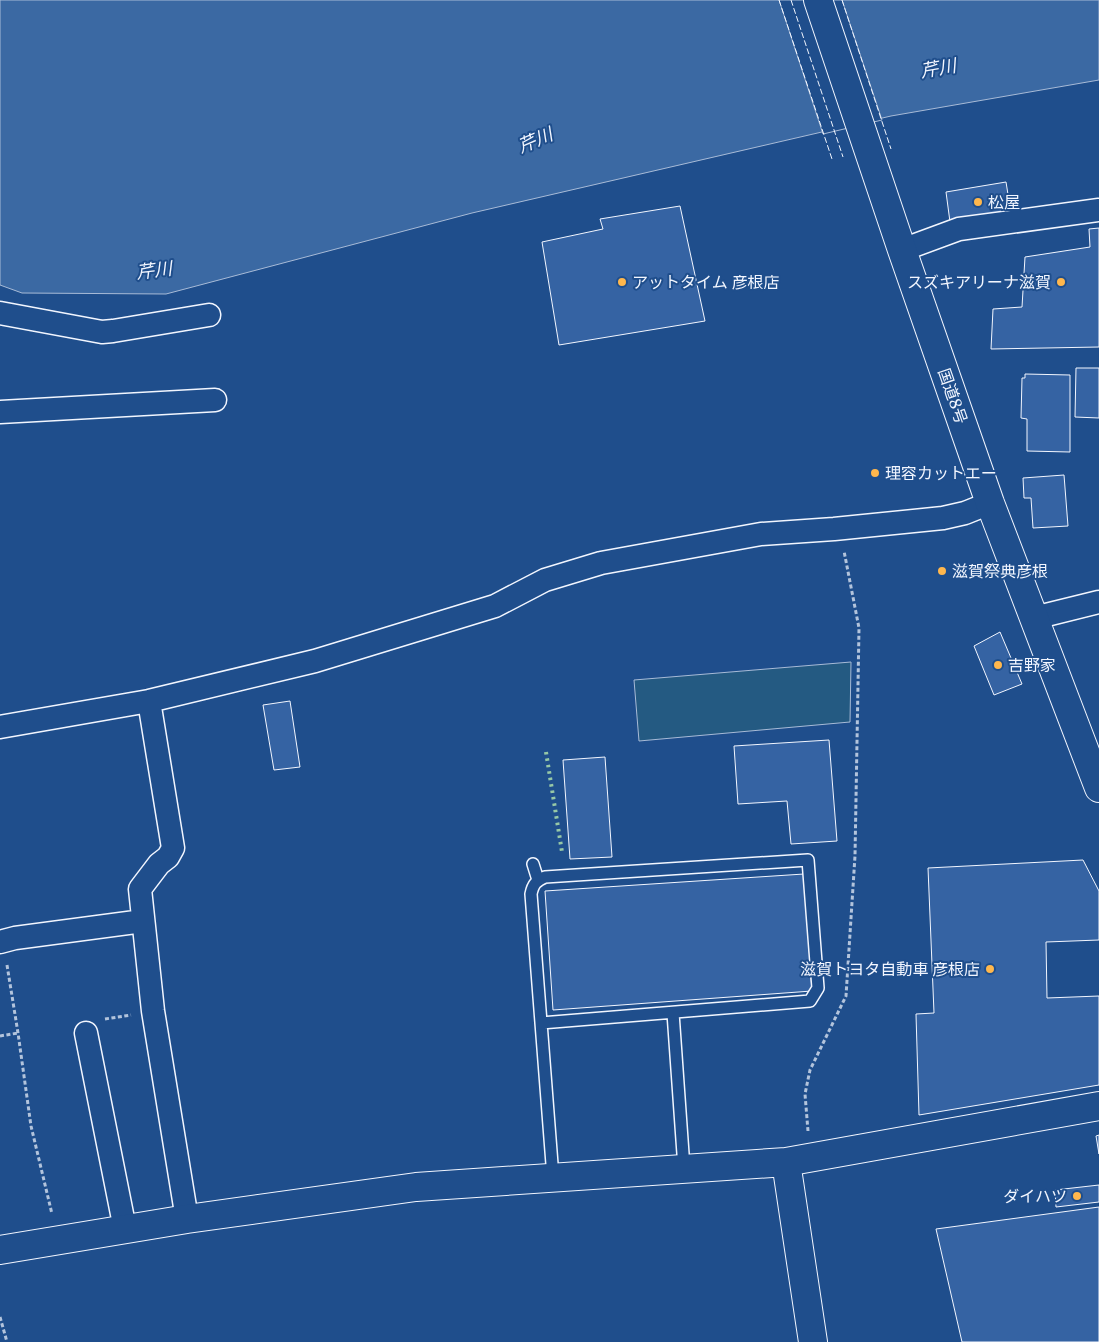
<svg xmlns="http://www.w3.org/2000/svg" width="1099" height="1342" font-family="Merriweather,'Noto Sans JP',serif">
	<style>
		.green { fill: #245a82; stroke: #a8bbd7 }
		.water { fill: #3b69a3; stroke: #a8bbd7 }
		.pier { fill: #1f4e8c; stroke: #a8bbd7 }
		.building { fill: #3563a3; stroke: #f2f6ff }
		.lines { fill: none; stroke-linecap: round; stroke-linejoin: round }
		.service-casing { stroke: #f2f6ff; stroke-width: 14 }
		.minor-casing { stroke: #f2f6ff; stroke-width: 25 }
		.tertiary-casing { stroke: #f2f6ff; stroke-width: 30 }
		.trunk-casing { stroke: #f2f6ff; stroke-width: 30 }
		.path { stroke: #b3c4dc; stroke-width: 3; stroke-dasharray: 4 2.5; stroke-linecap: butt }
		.service { stroke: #1f4e8c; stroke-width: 11 }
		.minor { stroke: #1f4e8c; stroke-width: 22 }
		.tertiary { stroke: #1f4e8c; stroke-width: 28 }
		.trunk { stroke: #1f4e8c; stroke-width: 28 }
		.hedge { stroke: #97c8a6; stroke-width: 4; stroke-dasharray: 2.5 4; stroke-linecap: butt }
		.fence { stroke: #f2f6ff; stroke-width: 1; stroke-dasharray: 6 2.5; stroke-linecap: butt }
		.poi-dot { fill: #ffb74d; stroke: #1f4e8c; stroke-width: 2 }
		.labels { text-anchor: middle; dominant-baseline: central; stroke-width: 4; stroke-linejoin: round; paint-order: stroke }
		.poi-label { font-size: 16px; fill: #f2f6ff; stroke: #1f4e8c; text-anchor: start }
		.street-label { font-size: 16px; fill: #f2f6ff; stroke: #1f4e8c }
		.water-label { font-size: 18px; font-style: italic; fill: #f2f6ff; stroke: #1f4e8c }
	</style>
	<rect width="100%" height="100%" fill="#1f4e8c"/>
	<path class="green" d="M851,662L850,722L639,741L634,680Z"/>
	<path class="water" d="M0,0H1099V80L891,116L472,213L166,294L22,293L0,285Z"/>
	<path class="pier" d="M779,0H842L882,120L823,134Z"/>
	<path class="building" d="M1006,182L1011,213L950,222L946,192Z
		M680,206L705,321L559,345L542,242L603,229L600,219Z
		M1099,228V347L991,349L993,309L1022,307L1025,257L1090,247L1089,229Z
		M1076,368H1099V418L1075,417Z
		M1025,374L1070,375V452L1027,451V419L1021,418L1022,378H1025Z
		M1064,475L1068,526L1033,528L1031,498H1024L1023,478Z
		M1000,632L1022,684L994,695L974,646Z
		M290,701L300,767L274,770L263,705Z
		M829,740L837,841L791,844L787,801L738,804L734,746Z
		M605,757L612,857L570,859L563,760Z
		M1083,860L1099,891V940L1046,942L1047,998L1099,996V1085L919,1115L916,1014L934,1013L928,868Z
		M804,874L812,991L553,1010L545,891Z
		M1099,1135V1154L1096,1136Z
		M1099,1185V1202L1056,1207L1055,1190Z
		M1099,1207V1342H962L936,1229Z"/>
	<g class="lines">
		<g class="service-casing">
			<path id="service" d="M533,864L538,880
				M673,1013L684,1168
				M541,1023L810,1001L818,988L808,860L545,877C536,881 533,884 531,894L553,1177"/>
		</g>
		<g class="minor-casing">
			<path id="minor" d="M902,250L959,229L1099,210
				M0,313L102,332L113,331L209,315
				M0,412L215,400
				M1034,618L1099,602
				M149,701L173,848L168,857L159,864L140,889L153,1011L187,1219
				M0,727L149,701L315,661L495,606L545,580L601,563L761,534L834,529L943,518L965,513L990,503
				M0,942L15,938L143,921
				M86,1033L125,1229"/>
		</g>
		<g class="tertiary-casing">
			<path id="tertiary" d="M786,1162L813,1342
				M0,1250L187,1219L416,1187L786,1162L1099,1106"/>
		</g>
		<g class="trunk-casing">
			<path id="trunk" d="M818,0L902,250L990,503L1099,788"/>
		</g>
		<path class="path" d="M7,965L18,1033L31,1126L52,1214
			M105,1019L131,1015
			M0,1036L18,1033
			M808,1131L805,1094L810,1070L846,996L855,856L859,628L844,551
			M0,1317L7,1342"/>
		<use href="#service" class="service"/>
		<use href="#minor" class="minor"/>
		<use href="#tertiary" class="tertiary"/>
		<use href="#trunk" class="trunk"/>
		<path class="hedge" d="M546,752L562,852"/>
		<path class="fence" d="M779,0L832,159
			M791,0L843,157
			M842,0L891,149"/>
	</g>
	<g class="poi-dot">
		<circle cx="978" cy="202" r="5"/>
		<circle cx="622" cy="282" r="5"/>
		<circle cx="1061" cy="282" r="5"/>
		<circle cx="875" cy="473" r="5"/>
		<circle cx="942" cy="571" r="5"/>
		<circle cx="998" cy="665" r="5"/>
		<circle cx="990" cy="969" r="5"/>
		<circle cx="1077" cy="1196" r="5"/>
	</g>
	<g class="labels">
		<g class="poi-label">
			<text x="988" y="202">松屋</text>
			<text x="632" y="282">アットタイム 彦根店</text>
			<text x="1051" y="282" text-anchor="end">スズキアリーナ滋賀</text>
			<text x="885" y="473">理容カットエー</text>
			<text x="952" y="571">滋賀祭典彦根</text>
			<text x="1008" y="665">吉野家</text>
			<text x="980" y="969" text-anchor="end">滋賀トヨタ自動車 彦根店</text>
			<text x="1067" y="1196" text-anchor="end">ダイハツ</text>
		</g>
		<g class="street-label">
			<text transform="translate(953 396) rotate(71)">国道8号</text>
		</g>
		<g class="water-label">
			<text transform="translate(938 68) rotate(-10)">芹川</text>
			<text transform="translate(535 140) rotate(-23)">芹川</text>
			<text transform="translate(154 270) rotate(-7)">芹川</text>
		</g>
	</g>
</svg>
